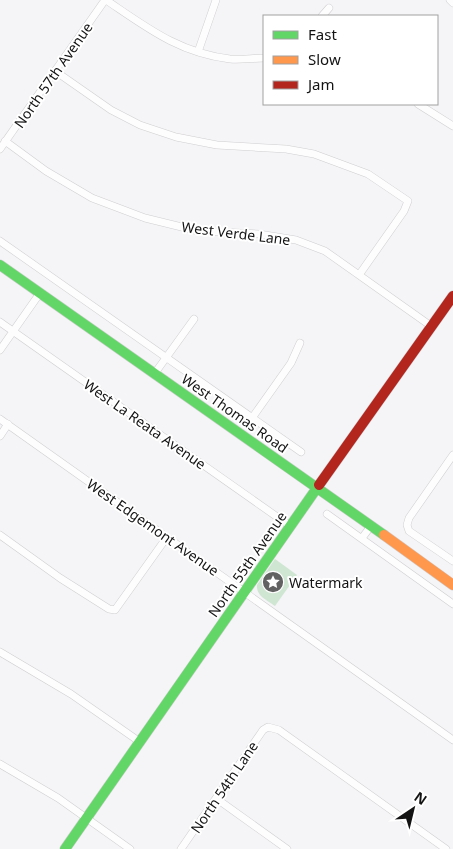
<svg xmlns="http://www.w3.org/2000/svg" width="453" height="849" font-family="'Noto Sans',sans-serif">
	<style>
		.green { fill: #cfe6d2 }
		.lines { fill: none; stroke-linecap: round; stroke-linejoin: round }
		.street-casing { stroke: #cfced0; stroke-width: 8 }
		.fast-casing { stroke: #cfced0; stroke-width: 11 }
		.slow-casing { stroke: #cfced0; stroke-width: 11 }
		.jam-casing { stroke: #cfced0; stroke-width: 11 }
		.street { stroke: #fefdfe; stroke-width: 7 }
		.fast { stroke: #63d668; stroke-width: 10 }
		.slow { stroke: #ff974d; stroke-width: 10 }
		.jam { stroke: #b3261e; stroke-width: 10 }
		.labels { text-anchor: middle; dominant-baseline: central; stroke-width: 4; stroke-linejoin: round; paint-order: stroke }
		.street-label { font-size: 14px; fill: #131314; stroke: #fff }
		.poi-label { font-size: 14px; fill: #131314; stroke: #fff; text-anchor: start }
	</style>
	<rect width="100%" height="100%" fill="#f5f4f6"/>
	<path class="green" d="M275,559L297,575L275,606C267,600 256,596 257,585Z"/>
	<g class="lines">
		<g class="street-casing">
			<path id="street" d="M106,0C146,27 179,53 230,59C241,60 253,58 264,58
				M450,0L453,3
				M322,16L329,8
				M198,52L216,0
				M55,71L111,110L140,125L176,137L217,145L286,149L314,154L368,174L408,201L404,211L359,275
				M418,104L453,126
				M5,141L46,171L92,198L145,218L198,231L259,234L296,240L325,251L431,326
				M0,149L105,0
				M0,241L301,452
				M0,322L290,526
				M0,350L40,293
				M155,373L194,319
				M252,418L291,363L300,343
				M0,419L453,740
				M0,436L8,424
				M453,455L409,518L407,525L409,531L453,561
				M327,514L453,604
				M0,535L60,578L109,609L115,610L167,537
				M362,538L371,526
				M0,652L71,694L140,742
				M0,764L58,798L130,849
				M217,799L287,849
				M181,849L263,730L268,727L279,730L446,849"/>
		</g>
		<g class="fast-casing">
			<path id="fast" d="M0,265L384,535
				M65,849L319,485"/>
		</g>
		<g class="slow-casing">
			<path id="slow" d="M384,535L453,585"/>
		</g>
		<g class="jam-casing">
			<path id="jam" d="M319,485L453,296"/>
		</g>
		<use href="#street" class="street"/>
		<use href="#fast" class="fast"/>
		<use href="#slow" class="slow"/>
		<use href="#jam" class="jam"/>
	</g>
	<defs>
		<g id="sight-disc" transform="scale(1.125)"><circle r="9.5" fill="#626263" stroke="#fff"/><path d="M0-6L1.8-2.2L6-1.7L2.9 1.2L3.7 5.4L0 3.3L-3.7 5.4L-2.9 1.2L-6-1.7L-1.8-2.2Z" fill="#fff"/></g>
	</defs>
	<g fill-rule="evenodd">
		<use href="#sight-disc" x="273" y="582"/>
	</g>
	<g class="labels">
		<g class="street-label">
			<text transform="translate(53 75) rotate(-55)">North 57th Avenue</text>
			<text transform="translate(236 233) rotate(7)">West Verde Lane</text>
			<text transform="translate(235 413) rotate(35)">West Thomas Road</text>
			<text transform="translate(145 424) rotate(35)">West La Reata Avenue</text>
			<text transform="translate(153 527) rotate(35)">West Edgemont Avenue</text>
			<text transform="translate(247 564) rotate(-55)">North 55th Avenue</text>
			<text transform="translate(224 787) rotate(-56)">North 54th Lane</text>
		</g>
		<g class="poi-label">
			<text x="289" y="582">Watermark</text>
		</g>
	</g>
	<rect x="263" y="15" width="175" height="90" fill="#ffffff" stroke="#a1a1a1"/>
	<rect x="273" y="31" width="25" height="8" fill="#63d668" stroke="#a1a1a1"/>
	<text x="308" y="40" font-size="15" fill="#131314">Fast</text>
	<rect x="273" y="56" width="25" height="8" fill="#ff974d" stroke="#a1a1a1"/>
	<text x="308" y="65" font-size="15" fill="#131314">Slow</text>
	<rect x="273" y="81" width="25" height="8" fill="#b3261e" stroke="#a1a1a1"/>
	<text x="308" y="90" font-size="15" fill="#131314">Jam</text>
	<g transform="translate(413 809) rotate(35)" stroke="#ffffff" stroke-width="4" paint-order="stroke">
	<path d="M0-4L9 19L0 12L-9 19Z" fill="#131314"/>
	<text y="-8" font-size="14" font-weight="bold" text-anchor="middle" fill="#131314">N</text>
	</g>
</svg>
